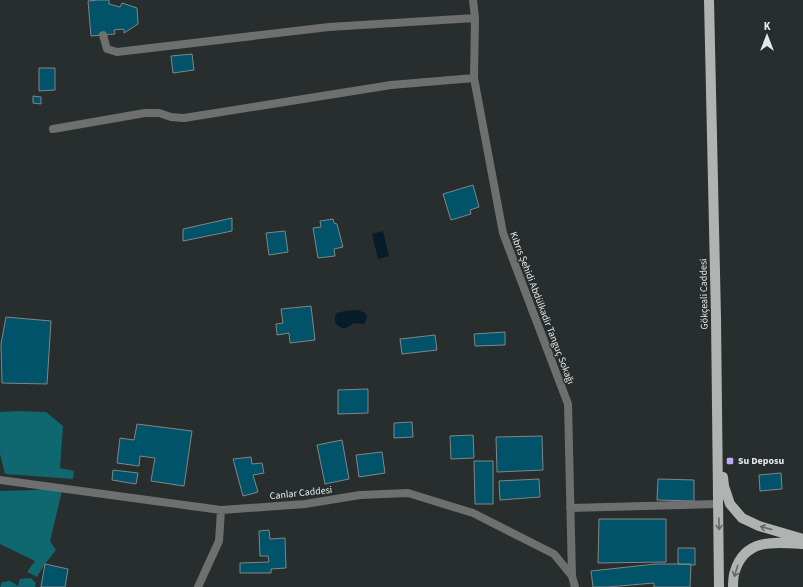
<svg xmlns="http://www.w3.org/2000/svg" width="803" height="587" font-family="'Source Sans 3',sans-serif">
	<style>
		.forest { fill: #0f686f }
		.water { fill: #071c2a }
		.building { fill: #005368; stroke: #818688 }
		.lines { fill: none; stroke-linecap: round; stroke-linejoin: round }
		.minor { stroke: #6d706f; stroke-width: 8 }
		.primary { stroke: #afb4b3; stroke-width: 10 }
		.oneway { stroke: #656a69 }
		.poi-dot { fill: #bea9f4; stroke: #282d2d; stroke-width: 1.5 }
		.labels { text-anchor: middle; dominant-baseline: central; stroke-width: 3; stroke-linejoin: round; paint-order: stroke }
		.street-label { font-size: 10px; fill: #e5e8e9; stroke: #282d2d }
		.poi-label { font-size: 10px; font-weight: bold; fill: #e5e8e9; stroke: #282d2d; text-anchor: start }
	</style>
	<rect width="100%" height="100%" fill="#282d2d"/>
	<path class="forest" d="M18,411L46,412L63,426L60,468L74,471L73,479L5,474L0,454V412Z
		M51,488L62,491L50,541L56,550L45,564L37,577L27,572L35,561L0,544V491L33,490Z
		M31,578L36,583L35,587H0L2,582L10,581L18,586L20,579Z"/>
	<path class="water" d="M383,231L389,256L378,259L372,234Z
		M356,310C366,312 370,314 364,324L354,323L346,328H342L337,325L335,322V317L337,313L345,311Z"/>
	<path class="building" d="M98,0H109V4L120,7L122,3L137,8L138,24L124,33V29L114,30L115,34L91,36L88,1Z
		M192,54L194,70L173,73L171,56Z
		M39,68H55V90L39,91Z
		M33,96L41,97V104L33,103Z
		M473,185L479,207L470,210L471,214L451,220L443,194Z
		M232,218V231L183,241V229Z
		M333,219L334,223L337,224L343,247L334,249L335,256L318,258L313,228L321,227L320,221Z
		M285,231L288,252L269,255L266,233Z
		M311,306L315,340L290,343L289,333L277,335L276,324L283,323L281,309Z
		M6,317L51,321L47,384L2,383L1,344Z
		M505,332V345L475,346L474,334Z
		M435,335L437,350L402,354L400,339Z
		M368,389V413L338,414V390Z
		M412,422L413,437L394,438V423Z
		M137,424L192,431L184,486L151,481L155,458L140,456L139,466L117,463L120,438L134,440Z
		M473,435L474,458L451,459L450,436Z
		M542,436L543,470L497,472L496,437Z
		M342,440L349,479L325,484L317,445Z
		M382,452L385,473L359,477L356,455Z
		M251,457L252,464L262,463L264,473L253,475L258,492L243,496L233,459Z
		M474,461H493V504H475Z
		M113,470L138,473L136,484L112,480Z
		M781,473L782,489L760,491L759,475Z
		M539,479L540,497L500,500L499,481Z
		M658,479L694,480V501L657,500Z
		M599,519H666V562L598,563Z
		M269,530L270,539L285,538L286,568L271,569V573H240V563L269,562L268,556H260L259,531Z
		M678,548H695V565L678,564Z
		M45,564L68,569L65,587H41Z
		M656,564H691L690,587H654V583L607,587H593L591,571Z"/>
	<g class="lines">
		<path class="minor" d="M473,0L475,18L474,78L503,233L568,404L572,576
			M103,35L107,49L117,52L329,27L475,18
			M53,129L145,113H159L171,117L184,118L391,85L474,78
			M0,480L221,510L305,504L360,495L408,493L473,513L554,554L572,576L575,587
			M570,508L718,504
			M198,587L219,541L221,510"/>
		<path class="primary" d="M709,0L716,318L719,587
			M723,477L724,486L730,504L742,518L759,526L803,539
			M733,587C733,582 733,576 735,571C745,538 775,542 803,544"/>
	</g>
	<defs><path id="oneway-shaft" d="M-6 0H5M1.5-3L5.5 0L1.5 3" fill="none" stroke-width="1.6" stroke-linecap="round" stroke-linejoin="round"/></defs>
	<g class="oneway">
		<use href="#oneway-shaft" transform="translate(719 524) rotate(89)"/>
		<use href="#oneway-shaft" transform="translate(766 528) rotate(-165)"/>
		<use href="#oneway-shaft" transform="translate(736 571) rotate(108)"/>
	</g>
	<rect class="poi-dot" x="726" y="457" width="8" height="8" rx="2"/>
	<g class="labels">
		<g class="street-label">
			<text transform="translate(704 294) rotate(-91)">Gökçeali Caddesi</text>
			<text transform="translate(542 308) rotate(69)">Kıbrıs Şehidi Abdülkadir Tanguç Sokağı</text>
			<text transform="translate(301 493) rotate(-6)">Canlar Caddesi</text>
		</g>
		<g class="poi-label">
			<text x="738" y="461">Su Deposu</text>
		</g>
	</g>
	<g transform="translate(767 36)" stroke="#282d2d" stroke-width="3" paint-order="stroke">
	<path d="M0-3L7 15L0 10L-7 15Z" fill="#e5e8e9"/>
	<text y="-6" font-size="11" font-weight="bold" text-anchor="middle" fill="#e5e8e9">K</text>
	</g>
</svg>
